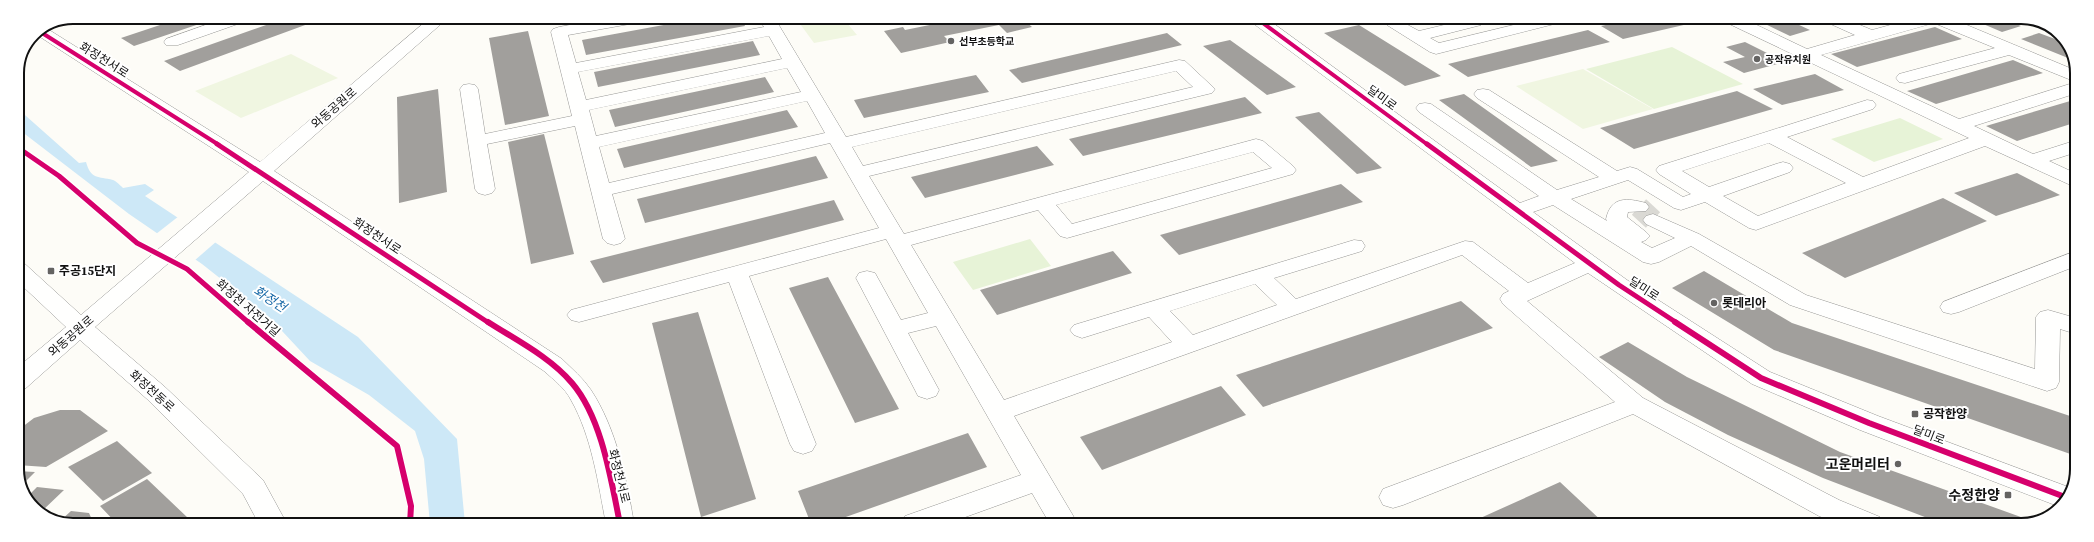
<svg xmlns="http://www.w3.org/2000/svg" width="2094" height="542" font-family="'Source Serif 4','Noto Sans KR',serif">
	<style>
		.green { fill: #e7f3d7 }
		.pitch { fill: #f0f6e1 }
		.water { fill: #cde8f7 }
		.pier { fill: #fdfcf7 }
		.building { fill: #a19f9c }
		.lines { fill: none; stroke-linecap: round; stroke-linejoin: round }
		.minor-tunnel { stroke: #dad9d4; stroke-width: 21; stroke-dasharray: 21 10; stroke-linecap: butt }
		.minor-casing { stroke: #979795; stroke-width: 1 }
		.minor { fill: #fffffe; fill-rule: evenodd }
		.cycleway-far2-casing { stroke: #fff; stroke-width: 6 }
		.cycleway-far1-casing { stroke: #fff; stroke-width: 8 }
		.cycleway-casing { stroke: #fff; stroke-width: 8 }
		.cycleway-far2 { stroke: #d6006c; stroke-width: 4 }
		.cycleway-far1 { stroke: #d6006c; stroke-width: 5 }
		.cycleway { stroke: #d6006c; stroke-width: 6 }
		.poi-dot { fill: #646362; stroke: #fff; stroke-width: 1.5 }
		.labels { text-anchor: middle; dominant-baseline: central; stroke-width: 4; stroke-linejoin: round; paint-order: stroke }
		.far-poi-label { font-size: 10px; font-weight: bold; fill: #111; stroke: #fff; text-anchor: start }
		.street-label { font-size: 12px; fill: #111; stroke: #fff }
		.poi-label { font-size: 12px; font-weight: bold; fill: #111; stroke: #fff; text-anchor: start }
		.water-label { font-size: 13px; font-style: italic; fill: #1768a6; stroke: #fff }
		.near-poi-label { font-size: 14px; font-weight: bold; fill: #111; stroke: #fff; text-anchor: end }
		.rim { fill: none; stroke: #111; stroke-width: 2 }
	</style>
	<rect width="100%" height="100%" fill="#fdfcf7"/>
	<path class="green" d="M1672,47L1743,84L1654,109L1586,69Z
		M1900,118L1943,139L1874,162L1831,139Z
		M1030,239L1051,266L973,290L953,262Z"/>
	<path class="pitch" d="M795,17H842L857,35L814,43Z
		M291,54L338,78L241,118L195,91Z
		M1583,69L1653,109L1583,129L1516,86Z"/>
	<path class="water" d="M17,108L79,163L86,162C91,180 98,176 113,180C116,181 120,185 123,188L145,184L154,190L145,196L358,337L457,439L465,524H430L424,459L415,431L369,395L310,361L269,317L202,264L129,214L17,128Z"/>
	<path class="pier" d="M179,216L217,241L194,261L156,234Z"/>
	<path class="building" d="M88,17H116L98,23Z
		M184,17H220L134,46L121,38Z
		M289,17H327L180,71L164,61Z
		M542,17H577V18L544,24Z
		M707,17H741L745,26L586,55L582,40Z
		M964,18H1031L1024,20L1032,27L1007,33L999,25L944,36L950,42L901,53L884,31L903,27L905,30Z
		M1036,18H1066L1042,23Z
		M1639,18H1695L1701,21L1623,39L1601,26Z
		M1753,18H1784L1810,30L1790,36Z
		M1969,18H2002L2021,26L2002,32Z
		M1359,25L1441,76L1405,86L1324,33Z
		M1935,27L1962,39L1857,67L1831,54Z
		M1588,30L1610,42L1468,77L1448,64Z
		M528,31L549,116L505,125L489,38Z
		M1167,33L1182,45L1022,83L1009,70Z
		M2039,33L2066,43L2073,60L2021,39Z
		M1230,40L1296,87L1267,95L1203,46Z
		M753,41L760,55L598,87L594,72Z
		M1745,42L1785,62L1744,73L1723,62L1745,57L1726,47Z
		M2013,60L2043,73L1936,104L1907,91Z
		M1815,74L1844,90L1782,105L1753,89Z
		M976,75L989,92L864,118L854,100Z
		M765,77L774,92L615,127L609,110Z
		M438,89L447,192L399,203L397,97Z
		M1737,91L1773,109L1634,149L1600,128Z
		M1464,94L1558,161L1531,167L1439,100Z
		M1245,97L1262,113L1083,156L1069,139Z
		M2077,99V122L2017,141L1986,126Z
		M787,110L798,127L624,168L617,149Z
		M1319,112L1382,168L1357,174L1295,117Z
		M544,134L574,254L531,264L508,142Z
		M1037,146L1054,165L925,198L911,177Z
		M816,156L828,178L645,223L637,199Z
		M2017,173L2060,195L1996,216L1954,193Z
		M1341,184L1363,202L1179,255L1160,235Z
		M1943,198L1987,221L1845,278L1802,253Z
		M834,200L844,220L603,283L590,261Z
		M1113,251L1132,273L997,315L980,290Z
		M1704,271L1792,323L2076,418V456L1774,350L1672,288Z
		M828,277L899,409L855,423L789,288Z
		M1461,301L1493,328L1263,407L1236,375Z
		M698,312L756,499L701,517L652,323Z
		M1628,342L1687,377L1840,452L2032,521L2021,525H1927L1930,519L1823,478L1728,435L1665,402L1599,357Z
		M1221,386L1246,415L1102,470L1080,437Z
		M60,410H80L108,431L46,467L17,465V431L34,418Z
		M968,433L987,467L826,524H811L798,491Z
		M117,441L152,473L103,501L68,467Z
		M17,471L35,472L22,485Z
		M147,479L188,518L176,524H117L100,506Z
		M1560,482L1606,525H1465Z
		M37,487L64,490L41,512L31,506L27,497Z
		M71,511L89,513L94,524L59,522Z
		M1016,519L1019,524H1001Z"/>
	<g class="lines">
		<path class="minor-tunnel" d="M1639,207L1653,220"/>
		<g class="minor-casing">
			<path id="minor" d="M228,17H251L249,20L178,45H166L164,42L166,39Z
				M431,17H449L274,171L562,359C572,369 583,378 591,390C616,428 627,480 634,524H606C598,483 592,437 571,400C565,388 554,380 544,371L263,181L95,327L165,387L263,480L287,524H259L243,494L147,399L80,340L26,388L17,390V368L66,327L17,281V262L25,264L81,315L249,172L34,33L46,28L260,162Z
				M613,17H649L647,20L641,22L568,35L576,63L764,27L758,17H774L846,137L1179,60L1185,61L1215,89L1212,93L869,176L904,234L1256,139L1263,141L1293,166L1296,170L1293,174L1067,238L1060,236L1038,210L911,245L1004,400L1172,342L1149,317L1082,338L1074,335L1070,330L1074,325L1354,240L1362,241L1365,246L1362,251L1274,278L1296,299L1465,241L1473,242L1528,283L1575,263L1250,21L1248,18H1266L1520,203L1539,196L1419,112L1416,108L1419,104L1425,103L1431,104L1557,190L1599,177L1477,98L1474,94L1477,90L1483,89L1489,90L1617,171L1630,167L1637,169L1683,197L1691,194L1659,174L1656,170L1659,166L1867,100L1873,101L1876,105L1873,109L1787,137L1863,177L1969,138L1723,21L1721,18H1742L1807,49L1855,35L1824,21L1822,18H1843L1872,30L1916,18H1950L2077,71V93L1974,126L2033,154L2077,140V152L2049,161L2077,174V188L1985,146L1756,230L1749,228L1705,202L1681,210L1674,208L1628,180L1571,199L1607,221L1606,219C1611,196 1627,198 1646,203L1649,207L1646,211L1628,212L1627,217L1646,232L1650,236L1646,240L1641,242L1652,248L1675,238L1646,224L1643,220L1646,216L1653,214L1699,234L1806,295L2035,369L2036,317L2040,312L2048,310L2076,318V334L2060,329L2059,382L2056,388L2047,391L2038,388L1790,305L1691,246L1659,262L1651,264L1643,262L1553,205L1533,212L1627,280L1770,372L1878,416L2071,488L2060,506L2055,505L1860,430L1752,384L1588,273L1527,301L1643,398L1839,500L1880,517L1884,525H1841L1819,516L1633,414L1403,505L1393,508L1383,505L1379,497L1383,489L1615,402L1503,304L1500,299L1503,294L1509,291L1462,255L1014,416L1078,524H1050L1032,493L946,524H901L905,516L1021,475L936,326L908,333L939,390L936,396L927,399L918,396L915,390L856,278L859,273L867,271L875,273L901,320L928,313L886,239L749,276L816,444L812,451L803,454L794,451L790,444L729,282L579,322L571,320L567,315L571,310L879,228L830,143L612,194L625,239L621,243L614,245L607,243L603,239L575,126L487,144L495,189L492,193L485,195L478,193L475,189L460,89L463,85L469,84L475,85L478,89L485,134L572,116L551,32L553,29L559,27ZM1934,23L1995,48L1899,74L1896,78L1899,82L1905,83L2009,55L2076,82L1959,119L1821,55ZM769,36L782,59L586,100L578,72ZM787,68L801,92L596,136L589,110ZM1176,71L1193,87L863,166L852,147ZM807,101L825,133L609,183L599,147ZM1769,143L1846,183L1758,216L1723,196L1790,172L1793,168L1790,164L1783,162L1776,164L1709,187L1682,171ZM1253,152L1272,168L1072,224L1056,205ZM1255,284L1277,305L1193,335L1170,311Z
				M1391,18H1418L1416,21L1406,24L1419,31L1473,18L1481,19L1483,22L1481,25L1430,38L1439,43L1542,18H1568L1566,21L1436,54L1430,52L1387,25L1385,22Z
				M2076,251V266L1959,312L1951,314L1943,312L1940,307L1943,302Z"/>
		</g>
		<use href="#minor" class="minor"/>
		<g class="cycleway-far2-casing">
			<path id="cycleway-far2" d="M1256,18L1428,145
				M39,31L219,145"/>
		</g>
		<g class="cycleway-far1-casing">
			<path id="cycleway-far1" d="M217,144L489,323
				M1427,144L1619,285L1677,323
				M17,147L59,176L137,243L187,269L249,323"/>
		</g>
		<g class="cycleway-casing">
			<path id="cycleway" d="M248,322L397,446L411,506L410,524
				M488,322C516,340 550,357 572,383C602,418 611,480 620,524
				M1675,322L1761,378L1869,423L2065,497"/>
		</g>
		<use href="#cycleway-far2" class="cycleway-far2"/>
		<use href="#cycleway-far1" class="cycleway-far1"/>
		<use href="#cycleway" class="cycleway"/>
	</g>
	<g class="poi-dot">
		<circle cx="951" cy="41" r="4"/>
		<circle cx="1757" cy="59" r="4"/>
		<rect x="47" y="267" width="8" height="8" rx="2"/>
		<circle cx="1714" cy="303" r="4"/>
		<rect x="1911" y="410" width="8" height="8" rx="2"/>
		<circle cx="1898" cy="464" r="4"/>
		<rect x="2004" y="491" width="8" height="8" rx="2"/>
	</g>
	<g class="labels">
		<g class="far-poi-label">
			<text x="959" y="41">선부초등학교</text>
			<text x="1765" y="59">공작유치원</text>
		</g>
		<g class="street-label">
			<text transform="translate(104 60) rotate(32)">화정천서로</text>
			<text transform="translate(1382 98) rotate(36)">달미로</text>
			<text transform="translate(334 108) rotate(-41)">와동공원로</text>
			<text transform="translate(377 236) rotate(34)">화정천서로</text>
			<text transform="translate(1644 289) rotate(33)">달미로</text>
			<text transform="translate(248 308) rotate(41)">화정천 자전거길</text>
			<text transform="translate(71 336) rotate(-41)">와동공원로</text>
			<text transform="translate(152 391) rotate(42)">화정천동로</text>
			<text transform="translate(1929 435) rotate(21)">달미로</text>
			<text transform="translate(619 476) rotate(76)">화정천서로</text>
		</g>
		<g class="poi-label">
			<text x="59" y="271">주공15단지</text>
			<text x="1722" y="303">롯데리아</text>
			<text x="1923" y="414">공작한양</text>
		</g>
		<g class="water-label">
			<text transform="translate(270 299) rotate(33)">화정천</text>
		</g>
		<g class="near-poi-label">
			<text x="1890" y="464">고운머리터</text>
			<text x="2000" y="495">수정한양</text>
		</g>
	</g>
	<path d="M0 0H2094V542H0ZM73 24H2021A49 49 0 0 1 2070 73V469A49 49 0 0 1 2021 518H73A49 49 0 0 1 24 469V73A49 49 0 0 1 73 24Z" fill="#fff" fill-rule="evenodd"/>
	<path class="rim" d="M73 24H2021A49 49 0 0 1 2070 73V469A49 49 0 0 1 2021 518H73A49 49 0 0 1 24 469V73A49 49 0 0 1 73 24Z"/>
</svg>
